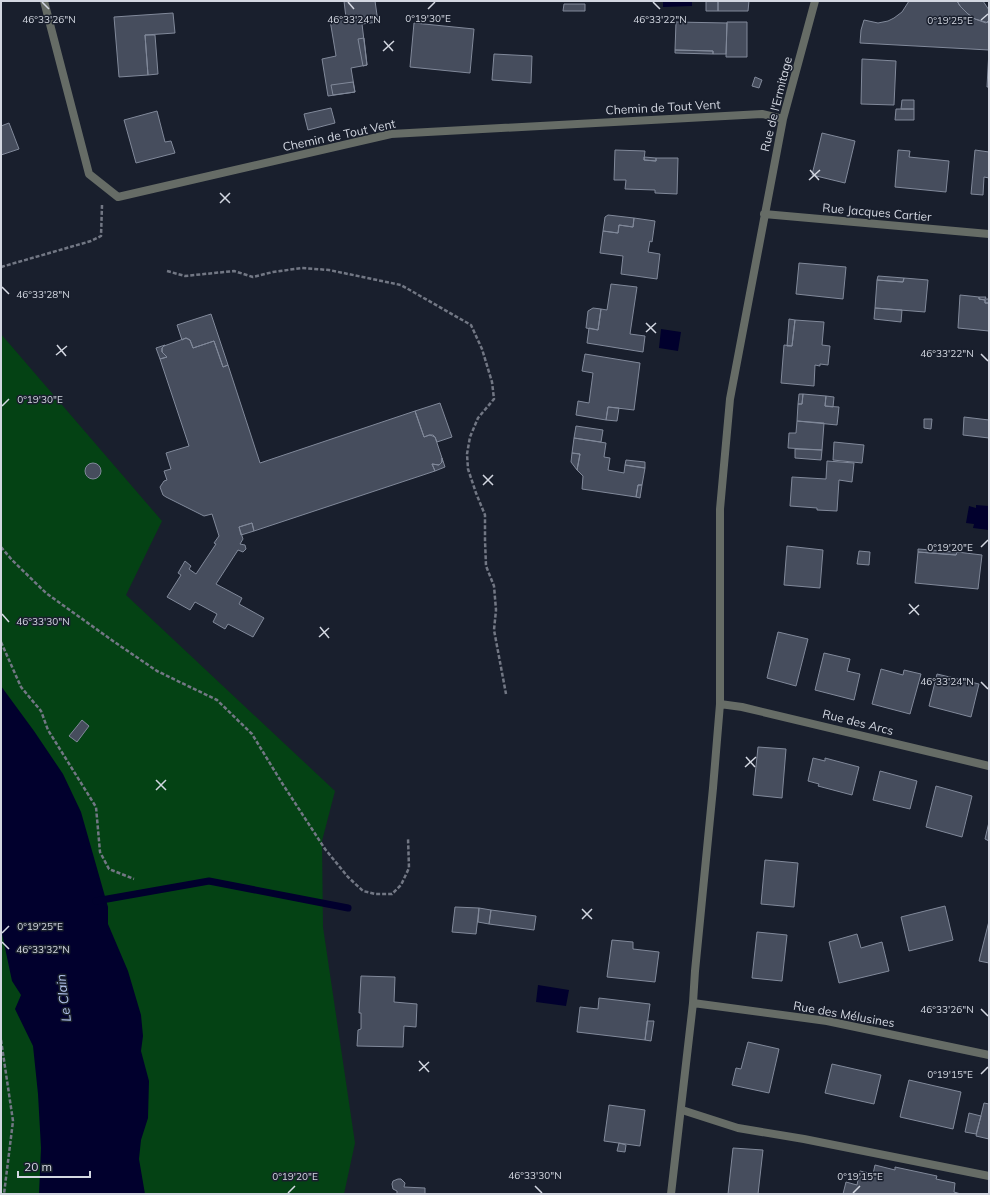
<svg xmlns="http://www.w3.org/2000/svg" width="990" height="1195" font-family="Mulish,sans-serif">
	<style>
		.green { fill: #044214 }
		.water { fill: #01002d }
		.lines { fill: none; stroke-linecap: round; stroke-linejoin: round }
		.stream { stroke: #01002d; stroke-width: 7 }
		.building { fill: #464d5d; stroke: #81899a }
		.path { stroke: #727784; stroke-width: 2.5; stroke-dasharray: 4 2; stroke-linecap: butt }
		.service { stroke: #666c66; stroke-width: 8 }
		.minor { stroke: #666c66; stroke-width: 8 }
		.ticks { fill: none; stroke: #d3d7e1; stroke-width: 1.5 }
		.labels { text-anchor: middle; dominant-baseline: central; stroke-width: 3; stroke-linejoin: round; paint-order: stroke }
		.street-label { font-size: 12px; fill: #d3d7e1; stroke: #191f2d }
		.water-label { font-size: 13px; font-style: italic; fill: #b2c3ec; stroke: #191f2d }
		.ticks-label { font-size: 10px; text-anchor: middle; fill: #d3d7e1; stroke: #191f2d; stroke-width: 3; stroke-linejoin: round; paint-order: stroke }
	</style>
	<rect width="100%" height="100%" fill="#191f2d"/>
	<path class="green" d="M1,334L162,521L126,595L335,791L322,841L323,927L355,1143L344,1194H1Z"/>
	<path class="water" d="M663,1H692V6L663,7Z
		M661,329L681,332L678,351L659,348Z
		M976,505L989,506V530L973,528L974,524L966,523L969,506L976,508Z
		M1,686L34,731L63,774L81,812L108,907V924L128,971L141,1015L143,1036L141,1051L149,1081L148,1118L141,1140L139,1159L145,1194H39L41,1148L38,1094L33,1046L15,1009L21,995L12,981L1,929Z
		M538,985L569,990L566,1006L536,1002Z"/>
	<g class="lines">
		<path class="stream" d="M96,901L209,881L348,908"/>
	</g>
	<path class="building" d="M344,1H375L378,22L362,24L367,65L351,68L355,92L328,96L322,59L336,56L330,20L346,18Z
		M706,1H718V11H706Z
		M718,1H749L748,11H718Z
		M909,1H957L960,6L968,14L975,19L989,23V50L860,43L861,30L864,20L878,23L888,21L894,18L902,12Z
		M957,1H983L989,10V20L986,23L975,19L968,14L960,6Z
		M564,4H585V11H563Z
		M173,13L175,33L145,35L148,75L119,77L114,17Z
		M676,22L727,23L726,54H713V51L675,50Z
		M727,22H747V57H726Z
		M414,23L474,29L470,73L410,67Z
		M145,35H155L158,74L148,75Z
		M364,38L367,65L363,66L358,39Z
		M675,50L713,51V54L675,53Z
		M989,50V87H987Z
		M494,54L532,56L531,83L492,80Z
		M862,59L896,61L894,105L861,104Z
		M755,77L762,80L759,88L752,86Z
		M353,82L355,92L333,95L331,85Z
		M902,100H914V109H901Z
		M331,108L335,123L308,130L304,114Z
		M896,109H914V120H895Z
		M157,111L165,142L171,141L175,153L136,163L124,120Z
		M9,123L19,149L1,155V126Z
		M822,133L855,141L845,183L812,175Z
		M615,150L645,151L644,160L656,161V158H678L677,194L655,193V190L625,189L626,180H614Z
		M898,150L910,151L909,157L949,161L946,192L895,187Z
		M975,150L989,152V178L984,177L983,195L971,194Z
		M644,157L656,158V161L644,160Z
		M608,215L634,218L633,227L619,225L618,233L603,231L605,217Z
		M634,218L655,221L652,242L650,241L648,252L660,254L657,279L621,274L623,256L600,253L603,231L618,233L619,225L633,227Z
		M799,263L846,267L843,299L796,294Z
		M878,276L904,278L903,282L877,280Z
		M904,278L928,280L925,312L875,308L877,280L903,282Z
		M611,284L637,287L630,334L645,336L643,352L587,343L589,328L598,330L601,309L607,310Z
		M960,295L979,297V299L985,300V303H989V331L958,328Z
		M979,297H986L985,299H989V303H985V300L979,299Z
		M593,308L601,309L598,330L586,328L588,311Z
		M875,308L902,310L901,322L874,319Z
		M211,314L228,365L223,367L214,341L193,348L190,340L186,338L182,340L177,325Z
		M789,319L795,320L792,346H787Z
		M795,320L824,322L822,345L830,346L828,365L820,364V366L815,365L814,386L781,383L784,345L792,346Z
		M186,338L190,340L193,348L214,341L223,367L228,365L260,463L415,411L424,437L430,435L435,437L442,458V462L439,465L432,464L435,471L254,531L252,523L239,527L243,539L240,544L245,545L246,549L243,552L238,550L216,584L242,598L239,604L264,618L253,637L228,624L225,629L213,622L217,614L195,602L190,610L167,597L181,575L178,573L185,561L191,566L189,569L196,574L216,544L214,543L219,536L212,514L204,516L166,497L163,495L160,487L164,481L167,480L164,471L171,469L166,453L189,446L160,359L167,357L162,352V348L164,346Z
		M165,345L162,348V352L167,357L160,359L156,348Z
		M585,354L640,363L634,410L608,407L606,420L576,415L578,401L589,403L593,373L582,371Z
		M799,394H803L802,404H798Z
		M803,394L826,396L825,406L839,407L837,425L797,421L798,404H802Z
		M826,396L834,397L833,407L825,406Z
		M440,403L452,437L437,442L435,437L433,435H429L424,437L415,411Z
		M608,407L619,408L617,421L606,420Z
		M964,417L989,420V438L963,435Z
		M924,419H932L931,429L924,428Z
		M797,421L824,423L822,450L788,448L789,433H796Z
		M576,426L603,430L601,442L574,438Z
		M574,438L606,443L604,457L610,458L608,470L624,473L625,465L645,468L642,485H638L636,497L582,489L583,476L577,470L580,454L572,453Z
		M834,442L864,445L862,463L833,460Z
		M795,449L822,450L821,460L795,458Z
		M572,453L580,454L577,470L571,462Z
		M442,458L445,467L435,471L432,464L439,465L442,462Z
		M626,460L645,462V468L625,465Z
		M827,461L854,463L852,482L839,480L837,511L817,510V508L790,506L792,477L826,479Z
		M85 471a8 8 0 1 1 16 0a8 8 0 1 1-16 0Z
		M638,485H642L640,498L636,497Z
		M252,523L254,531L241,535L239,527Z
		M787,546L823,550L820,588L784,585Z
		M918,549L957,552L956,555L918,552Z
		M859,551L870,552L869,565L857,564Z
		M918,552L956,555L957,552L982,555L978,589L915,583Z
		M778,632L808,639L796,686L767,678Z
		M824,653L850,659L847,671L860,674L854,700L815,690Z
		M881,669L903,675L904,670L921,674L910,714L872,704Z
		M937,674L979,684L971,717L929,706Z
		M82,720L89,726L77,742L69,736Z
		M758,747L786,749L782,798L753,795Z
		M813,758L825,761V758L859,767L852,795L818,786L819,784L808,781Z
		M880,771L917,781L910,809L873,800Z
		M936,786L972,796L962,837L926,827Z
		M989,822V841L985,839Z
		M765,860L798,863L794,907L761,904Z
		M945,906L953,940L909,951L901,917Z
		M455,907L479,908L476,934L452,932Z
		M479,908L491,910L489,924L478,922Z
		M491,910L536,916L534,930L489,924Z
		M989,921V963L979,961Z
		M757,932L787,935L782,981L752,978Z
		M857,934L861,948L882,942L889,971L839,983L829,942Z
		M612,940L633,942V949L659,952L655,982L607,977Z
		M361,976L395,977L394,1002L417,1004L416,1027L404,1026L403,1047L357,1046L358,1030L361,1029V1013H359Z
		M599,998L650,1004L645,1040L577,1032L580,1007L598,1009Z
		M647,1021H654L651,1041L645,1040Z
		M748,1042L779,1049L769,1093L732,1085L736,1068L741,1069Z
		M832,1064L881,1075L874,1104L825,1093Z
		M909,1080L961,1092L953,1129L900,1117Z
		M984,1103L989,1104V1139L976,1136Z
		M609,1105L645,1110L640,1146L604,1141Z
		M969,1113L981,1116L976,1134L965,1132Z
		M619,1143L626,1145L625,1152L617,1151Z
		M733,1148L763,1150L758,1194H728Z
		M875,1165L895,1170V1167L937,1176L936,1179L955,1183L954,1192L961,1194H843L846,1182L857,1185L860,1171L873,1174Z
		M398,1179H401L405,1183L404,1187L425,1188V1194H397V1191L393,1189L392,1184L393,1181Z"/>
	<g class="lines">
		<path class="path" d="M1,267L91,241L101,236L102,205
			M167,271L185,276L234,271L253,277L273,272L302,268L329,270L401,285L471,325L482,349L492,382L494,399L478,418L470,437L467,454L468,469L476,493L485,515V540L486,566L494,586L496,610L494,630L506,694
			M1,547L12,560L46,593L113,641L157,671L217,700L252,734L282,783L325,849L348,877L363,891L375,894H392L401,885L409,868L408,838
			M1,642L21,687L41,711L48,730L96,807L100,852L109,869L134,879
			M1,1040L13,1121L4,1194"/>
		<path class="service" d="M682,1110L738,1128L804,1139L989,1176"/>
		<path class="minor" d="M44,1L89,174L118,197L391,134L762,114L783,119
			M764,214L989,234
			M720,704L742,707L989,766
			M693,1003L827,1021L989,1055
			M671,1194L693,1003L695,971L713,788L720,704V509L730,399L783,119L815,1"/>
	</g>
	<path class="ticks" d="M42,2L49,9M348,2L354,9M653,2L660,9M428,9L435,2M981,20L988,14M384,41L393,51M383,51L394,41M810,170L819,180M809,180L820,170M220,193L230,203M220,203L230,193M2,287L9,294M646,323L656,333M646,332L656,323M57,345L66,356M981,354L988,361M56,355L67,346M2,406L9,399M483,475L493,485M483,485L493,475M981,547L988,540M909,604L919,615M2,614L9,622M909,614L919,605M320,627L329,638M319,637L329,628M981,682L988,689M746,757L755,767M745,767L756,757M156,780L166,790M156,790L166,780M582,909L592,919M582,919L592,909M2,933L9,926M2,942L9,949M981,1009L988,1016M419,1061L429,1072M419,1071L429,1062M981,1074L988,1067M535,1186L542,1193M288,1193L295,1186M853,1193L860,1186"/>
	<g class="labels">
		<g class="street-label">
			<text transform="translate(776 104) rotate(-76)">Rue de l'Ermitage</text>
			<text transform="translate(663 107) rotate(-3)">Chemin de Tout Vent</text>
			<text transform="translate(339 135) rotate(-12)">Chemin de Tout Vent</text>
			<text transform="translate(877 212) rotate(5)">Rue Jacques Cartier</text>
			<text transform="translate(858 722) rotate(14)">Rue des Arcs</text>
			<text transform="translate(844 1014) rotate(10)">Rue des Mélusines</text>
		</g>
		<g class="water-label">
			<text transform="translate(63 998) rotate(-97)">Le Clain</text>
		</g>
	</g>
	<g class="ticks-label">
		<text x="428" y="22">0°19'30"E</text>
		<text x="49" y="23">46°33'26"N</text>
		<text x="354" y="23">46°33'24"N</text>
		<text x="660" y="23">46°33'22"N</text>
		<text x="950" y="24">0°19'25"E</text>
		<text x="43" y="298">46°33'28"N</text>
		<text x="947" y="357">46°33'22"N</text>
		<text x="40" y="403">0°19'30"E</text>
		<text x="950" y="551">0°19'20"E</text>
		<text x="43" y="625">46°33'30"N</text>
		<text x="947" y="685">46°33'24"N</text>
		<text x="40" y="930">0°19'25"E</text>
		<text x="43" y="953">46°33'32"N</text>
		<text x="947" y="1013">46°33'26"N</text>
		<text x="950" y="1078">0°19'15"E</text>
		<text x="535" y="1179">46°33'30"N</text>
		<text x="295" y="1180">0°19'20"E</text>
		<text x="860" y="1180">0°19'15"E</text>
	</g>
	<rect width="990" height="1195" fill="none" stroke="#d3d7e1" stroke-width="4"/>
	<path d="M18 1171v6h72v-6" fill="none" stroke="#d3d7e1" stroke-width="2"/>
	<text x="24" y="1171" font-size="12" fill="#d3d7e1" stroke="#191f2d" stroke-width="3" paint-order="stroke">20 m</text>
</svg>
